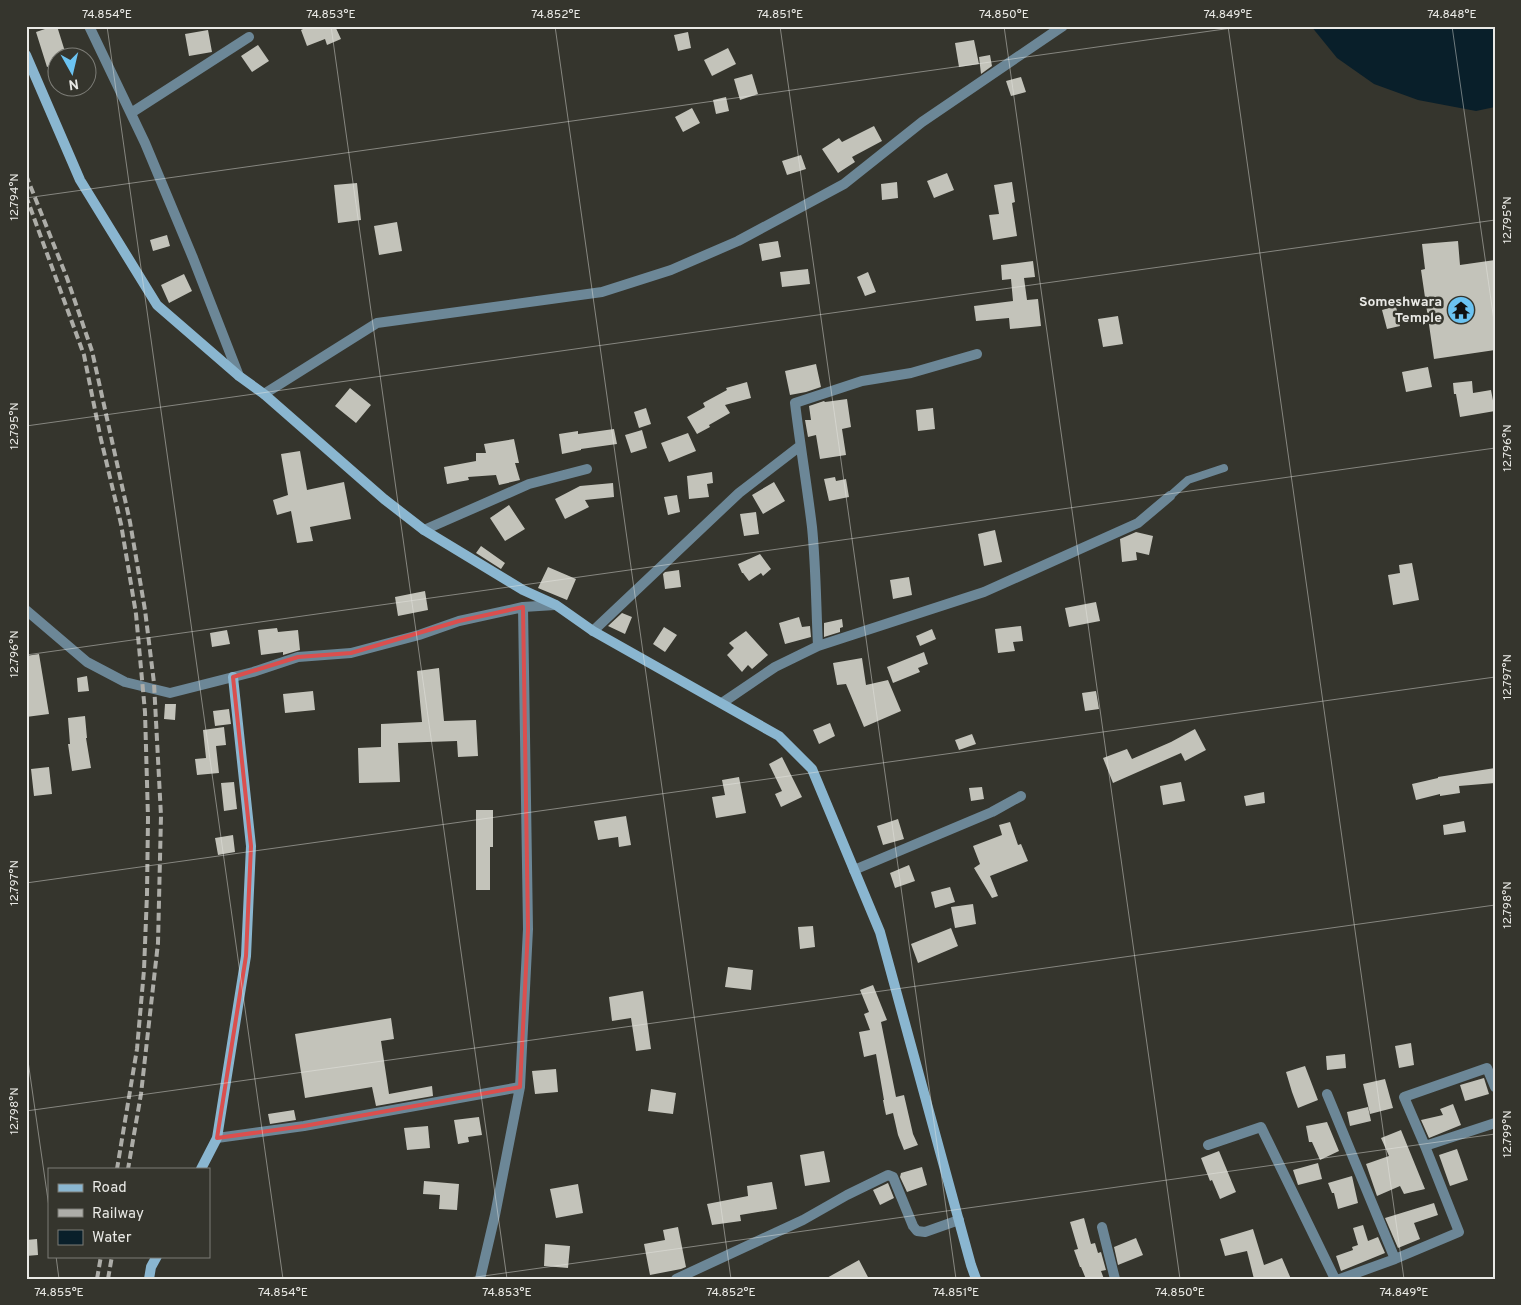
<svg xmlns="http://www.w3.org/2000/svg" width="1521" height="1305" font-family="Overpass,sans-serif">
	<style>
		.water { fill: #091f2a }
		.building { fill: #c3c3ba }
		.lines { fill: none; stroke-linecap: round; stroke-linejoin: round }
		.lane { stroke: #6c8797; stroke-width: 8 }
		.street { stroke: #6c8797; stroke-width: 10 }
		.secondary { stroke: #8ab6d0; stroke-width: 10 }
		.rail { stroke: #adada8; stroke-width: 4; stroke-dasharray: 8 4; stroke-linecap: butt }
		.marked { fill: none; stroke: #da4f4e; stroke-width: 4; stroke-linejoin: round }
		.ticks { fill: none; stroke: #e9e9e5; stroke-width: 1; stroke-opacity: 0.45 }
		.labels { text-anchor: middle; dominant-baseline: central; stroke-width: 5; stroke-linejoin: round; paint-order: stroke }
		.poi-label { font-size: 14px; font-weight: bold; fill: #e9e9e5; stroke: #35352d; text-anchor: end }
		.neatline { fill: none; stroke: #e9e9e5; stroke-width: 2 }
		.ticks-label { font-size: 12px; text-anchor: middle; fill: #e9e9e5 }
	</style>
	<rect width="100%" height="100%" fill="#35352d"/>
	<path class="water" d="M1311,26H1495V107L1476,111L1418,100L1374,84L1337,58Z"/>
	<path class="building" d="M54,26H57L67,58H58V63L47,67L36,32Z
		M309,26H335L341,39L327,45L325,39L307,46L301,30Z
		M208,30L212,52L189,56L185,34Z
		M688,32L691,48L678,51L674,35Z
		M974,40L979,64L959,67L955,43Z
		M258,45L269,61L252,72L241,56Z
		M728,48L736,64L712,76L704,60Z
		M990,55L992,66L981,74L979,57Z
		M752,74L758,94L740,100L734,79Z
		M1021,77L1026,92L1011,96L1006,81Z
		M726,97L729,111L716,114L713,100Z
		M692,108L700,123L683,132L675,117Z
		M874,126L882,141L852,157L855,162L838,173L822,149L839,138L842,142Z
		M801,155L806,169L787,175L782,161Z
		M947,173L954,190L934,198L927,181Z
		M897,182L898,198L882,200L881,184Z
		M1012,182L1015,202L1012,203L1017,236L993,240L989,215L999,214L994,185Z
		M357,183L361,220L338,223L334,185Z
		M397,222L402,251L379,255L374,226Z
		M167,235L170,246L153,251L150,240Z
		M778,241L781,257L762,261L759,244Z
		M1458,241L1460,265L1495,260V350L1434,359L1421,270L1425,269L1422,244Z
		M1033,261L1035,277L1024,278L1027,300L1038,299L1041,326L1010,329L1009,318L976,321L974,306L1013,301L1011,279L1002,280L1001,265Z
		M808,269L810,284L782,287L780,272Z
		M868,272L876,292L865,296L857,277Z
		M184,274L192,291L169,303L161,285Z
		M1396,306L1400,326L1387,329L1382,310Z
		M1118,316L1123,344L1103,347L1098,319Z
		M816,364L821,387L806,392L790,395L785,371Z
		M1428,367L1432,387L1406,392L1402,372Z
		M1472,381L1473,393L1491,390L1495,411L1460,417L1456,394H1454L1453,383Z
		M747,382L751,398L725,405L730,413L709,425L710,427L697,434L687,417L705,407L703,403L727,390L726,388Z
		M350,388L371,405L356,423L335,406Z
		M847,399L851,427L842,429L846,455L820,459L816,435L808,437L805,420H811L809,406L824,401L825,402Z
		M646,408L651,424L639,428L634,412Z
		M933,408L935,429L918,431L916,410Z
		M614,429L617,444L581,449V450L562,454L559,434L578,431V434Z
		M642,430L647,448L631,453L625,435Z
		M688,433L696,451L669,462L661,443Z
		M514,439L519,463H515L520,480L499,485L496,475L468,477L469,480L447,484L444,467L476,461V453H486L484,444Z
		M300,451L307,490L344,482L351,519L310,527L313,541L297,543L291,511L277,515L273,500L288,495L281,454Z
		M712,472L713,483L707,484L709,497L689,499L687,476Z
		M835,477L836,481L846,479L849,497L829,501L824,479Z
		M774,482L785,501L763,514L752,495Z
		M613,483L614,497L585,500L589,507L565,519L555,499L580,486Z
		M677,495L680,512L668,515L664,497Z
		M509,505L525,529L505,541L490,518Z
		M756,512L759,534L744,536L740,514Z
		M995,530L1002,562L984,566L978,534Z
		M1136,532L1153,536L1149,555L1136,552L1137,560L1122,562L1120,539Z
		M481,546L505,563L501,569L476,553Z
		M760,554L771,569L763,576L761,573L749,581L743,573H742L738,564Z
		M1412,563L1419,600L1393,605L1388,575L1400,573L1399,565Z
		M548,567L576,579L567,600L538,588Z
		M679,570L681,587L665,589L663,574L665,572Z
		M909,577L912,595L893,599L890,580Z
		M425,591L428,610L398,616L395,597Z
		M1096,602L1100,621L1069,627L1065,608Z
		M622,613L632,617L625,634L608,626Z
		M799,617L802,627L810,626L811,637L785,644L779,623Z
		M842,619L843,627L840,628V632L824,637V623Z
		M1021,626L1023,641L1013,642L1015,651L998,653L995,629Z
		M664,627L677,635L665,652L653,644Z
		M277,628L278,632L298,630L300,650L283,655V652L261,655L258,630Z
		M932,629L936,639L920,646L916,636Z
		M227,630L230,644L212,647L210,633Z
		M746,631L768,655L752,669L748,665L742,672L727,655L734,648L729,643Z
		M924,652L928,664L918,668L920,672L893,683L887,667Z
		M39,654L49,714L26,717V656Z
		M862,658L866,685L888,680L901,711L864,727L846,684L837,685L833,663Z
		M439,668L444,721L476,720L478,756L458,757L457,741L398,743L400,782L359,783L358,748L381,747V724L422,722L417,671Z
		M87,676L89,691L78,692L77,678Z
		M313,691L315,710L285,713L283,694Z
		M1096,691L1099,709L1085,711L1082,693Z
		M165,704H176L175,720L164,719Z
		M229,709L231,724L215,726L213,711Z
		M85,716L87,738H86L91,768L72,771L68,744H70L68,718Z
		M830,723L835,736L819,744L813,730Z
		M224,727L226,745L216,746L219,773L197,775L195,759L206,758L203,730Z
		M1195,729L1206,750L1185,761L1181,753L1113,783L1103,758L1127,749L1132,759L1171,742Z
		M972,734L976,744L959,750L955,740Z
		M782,757L802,797L781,807L775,794L782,791L769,764Z
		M49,767L52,794L34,796L31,769Z
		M1495,768V783L1459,786L1460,793L1440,796V794L1416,800L1412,784L1438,778V777Z
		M739,777L746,813L716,818L712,797L725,795L722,780Z
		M234,782L237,809L224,811L221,783Z
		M1181,782L1185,801L1163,805L1160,786Z
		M982,787L984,799L971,801L969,788Z
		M1264,792L1265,803L1246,806L1244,796Z
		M476,810H493V847H490V890H476Z
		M626,816L631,845L619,847L618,837L598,840L594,821Z
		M898,819L904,839L883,845L877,826Z
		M1464,821L1466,832L1444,835L1443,825Z
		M1010,822L1018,845L1021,844L1028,861L990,876L998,896L992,898L974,868L980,864L973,846L1002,835L999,825Z
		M233,835L235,852L218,855L215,838Z
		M909,865L915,881L895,888L890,873Z
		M950,887L955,902L935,908L931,892Z
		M973,904L976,924L955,928L951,907Z
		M813,926L815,947L800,949L798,927Z
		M951,928L958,946L918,963L911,944Z
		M728,967L753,970L751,990L725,987Z
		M873,985L887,1020L881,1022L896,1097L904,1095L913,1134L918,1145L904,1150L898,1135L893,1113L886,1115L883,1100H884L876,1054L864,1057L859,1032L870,1030L864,1014L869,1012L860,990Z
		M643,991L651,1049L636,1051L631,1018L612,1021L609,997Z
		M391,1018L394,1039L381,1041L389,1094L432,1086L433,1096L376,1106L372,1087L305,1098L295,1034Z
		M1411,1043L1414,1065L1399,1068L1395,1046Z
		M1345,1054L1346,1068L1327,1070L1326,1056Z
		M1305,1066L1318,1100L1298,1108L1292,1092L1286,1072Z
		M556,1069L558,1092L535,1094L532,1071Z
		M1484,1078L1489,1094L1465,1101L1460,1085Z
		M1385,1079L1393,1108L1370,1114L1363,1084Z
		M651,1089L676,1093L673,1114L648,1111Z
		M1453,1104L1461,1125L1429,1138L1421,1120L1443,1115L1440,1109Z
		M1368,1107L1371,1121L1350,1126L1347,1112Z
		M294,1110L296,1120L270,1124L268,1114Z
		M479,1117L482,1135L468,1137L469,1142L458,1144L454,1120Z
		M1327,1122L1339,1151L1320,1160L1312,1142H1309L1306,1126Z
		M428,1126L430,1148L407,1150L404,1128Z
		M1401,1130L1425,1189L1404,1194L1400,1186L1377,1196L1366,1164L1389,1156L1381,1138Z
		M1457,1149L1468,1180L1450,1186L1439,1155Z
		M824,1151L830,1182L805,1186L800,1155Z
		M1219,1151L1236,1192L1220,1199L1212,1180L1210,1181L1201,1158Z
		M1318,1163L1322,1179L1298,1185L1293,1170Z
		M922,1167L927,1185L907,1192L900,1177L901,1173Z
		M1352,1176L1358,1203L1338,1209L1334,1193H1332L1328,1183Z
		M424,1181L459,1184L457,1210L439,1209L440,1195L423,1194Z
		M772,1182L777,1209L740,1215L741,1221L712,1225L707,1204L748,1196L747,1186Z
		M888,1183L894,1198L880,1205L873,1190Z
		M578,1184L583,1213L556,1218L550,1189Z
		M1434,1203L1438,1215L1414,1223L1420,1239L1398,1248L1385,1218Z
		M1084,1218L1091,1244L1095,1243L1098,1253L1101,1252L1106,1270L1101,1271L1104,1279H1086L1081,1267H1080L1074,1250L1078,1249L1070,1222Z
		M1363,1225L1368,1241L1378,1237L1385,1253L1341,1271L1336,1256L1353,1250L1352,1247L1358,1245L1353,1228Z
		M678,1227L686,1267L681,1269L650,1275L644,1244L665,1240L663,1230Z
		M1253,1229L1264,1265L1282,1258L1291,1279H1254L1247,1251L1225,1256L1220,1239Z
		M1136,1238L1143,1255L1118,1265L1114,1247Z
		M37,1239L38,1255L26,1256V1240Z
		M545,1244L570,1246L568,1268L544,1266Z
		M859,1260L869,1279H825Z"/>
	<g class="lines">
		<path class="lane" d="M1170,496L1188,480L1224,468"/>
		<path class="street" d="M89,26L145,143L193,258L239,376
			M131,113L249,37
			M264,394L377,323L602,292L671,270L738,241L844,184L922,122L1063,26
			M424,530L529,484L587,469
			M26,610L87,662L125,682L170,693L253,672L298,657L351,653L419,635L459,621L523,607L555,605
			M593,631L739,493L800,446
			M818,646C816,606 816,567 812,527C807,486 800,444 795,403L862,381L911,373L977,354
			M722,703L775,667L818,646L984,592L1138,523L1170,496
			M854,870L992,812L1021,796
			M1327,1094L1395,1259
			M217,1138L304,1126L520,1087
			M1208,1145L1261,1127L1335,1279
			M1425,1146L1495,1123
			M1102,1227L1115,1279
			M480,1279L495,1215L520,1087L528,929L523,607
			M676,1279L803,1220L847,1195L888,1175L893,1177L913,1226L917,1231L925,1232L959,1220
			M1340,1279L1395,1259L1459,1232L1425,1146L1404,1097L1487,1068L1495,1087"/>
		<path class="secondary" d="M26,55L80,180L157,305L239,376L264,394L384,499L424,530L523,590L556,605L593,631L779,736L812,769L880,932L971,1265L976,1279
			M201,1169L217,1138L246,956L251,846L233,677
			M149,1279L151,1267L157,1256"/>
		<path class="rail" d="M26,175L67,278L92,351L130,522L145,610L154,683L161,816L158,943L141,1094L128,1169
			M26,196L84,355L100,435L121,524L136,614L145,712L148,818L147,894L144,970L137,1049L117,1169
			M97,1279L101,1256
			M108,1279L112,1256"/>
	</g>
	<path class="marked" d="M523,607L528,929L520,1087L304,1126L217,1138L246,956L251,846L233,677L298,657L351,653L459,621Z"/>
	<path class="ticks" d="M107,26L283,1279M331,26L507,1279M555,26L731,1279M780,26L956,1279M1004,26L1180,1279M1228,26L1404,1279M1452,26L1495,328M26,198L1246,26M26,426L1495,220M26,655L1495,448M26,883L1495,677M26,1047L49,1207M26,1111L1495,905M56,1256L59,1279M462,1279L1495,1134"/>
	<defs>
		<g id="temple-disc" transform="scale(1.4375)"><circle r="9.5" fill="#6bc3f2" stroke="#35352d"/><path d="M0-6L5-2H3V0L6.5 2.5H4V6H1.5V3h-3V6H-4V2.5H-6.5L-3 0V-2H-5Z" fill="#111"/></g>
	</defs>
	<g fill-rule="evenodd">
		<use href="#temple-disc" x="1461" y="310"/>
	</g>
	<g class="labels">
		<g class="poi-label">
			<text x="1442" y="302">Someshwara<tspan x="1442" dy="16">Temple</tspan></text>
		</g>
	</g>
	<rect width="1521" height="1305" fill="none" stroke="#35352d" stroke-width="55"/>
	<rect x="48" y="1168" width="162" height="90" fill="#35352d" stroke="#7d7d77"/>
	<rect x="58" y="1184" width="25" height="8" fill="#8ab6d0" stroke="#7d7d77"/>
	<text x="92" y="1192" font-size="15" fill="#e9e9e5">Road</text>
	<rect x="58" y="1209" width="25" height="8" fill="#adada8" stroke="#7d7d77"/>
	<text x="92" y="1218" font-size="15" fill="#e9e9e5">Railway</text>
	<rect x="58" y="1230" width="25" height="15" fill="#091f2a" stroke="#7d7d77"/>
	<text x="92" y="1242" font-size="15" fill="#e9e9e5">Water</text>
	<g transform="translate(72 72) rotate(172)"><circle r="24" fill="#35352d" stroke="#7d7d77"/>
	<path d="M0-4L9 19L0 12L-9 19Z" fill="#6bc3f2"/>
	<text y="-8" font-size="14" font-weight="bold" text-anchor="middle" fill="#e9e9e5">N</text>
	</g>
	<rect x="28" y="28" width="1466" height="1250" class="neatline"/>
	<g class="ticks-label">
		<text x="107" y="18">74.854°E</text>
		<text x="331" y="18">74.853°E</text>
		<text x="556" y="18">74.852°E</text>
		<text x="780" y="18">74.851°E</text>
		<text x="1004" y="18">74.850°E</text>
		<text x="1228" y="18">74.849°E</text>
		<text x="1452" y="18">74.848°E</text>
		<text transform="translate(14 197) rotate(-90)" y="4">12.794°N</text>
		<text transform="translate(1507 220) rotate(-90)" y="4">12.795°N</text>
		<text transform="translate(14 426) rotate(-90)" y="4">12.795°N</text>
		<text transform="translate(1507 448) rotate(-90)" y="4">12.796°N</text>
		<text transform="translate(14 654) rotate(-90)" y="4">12.796°N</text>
		<text transform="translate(1507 677) rotate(-90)" y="4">12.797°N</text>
		<text transform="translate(14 883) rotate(-90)" y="4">12.797°N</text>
		<text transform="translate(1507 905) rotate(-90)" y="4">12.798°N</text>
		<text transform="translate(14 1111) rotate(-90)" y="4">12.798°N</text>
		<text transform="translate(1507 1134) rotate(-90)" y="4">12.799°N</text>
		<text x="59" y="1296">74.855°E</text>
		<text x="283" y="1296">74.854°E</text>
		<text x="507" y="1296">74.853°E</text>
		<text x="731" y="1296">74.852°E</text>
		<text x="956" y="1296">74.851°E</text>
		<text x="1180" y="1296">74.850°E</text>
		<text x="1404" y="1296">74.849°E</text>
	</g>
</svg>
